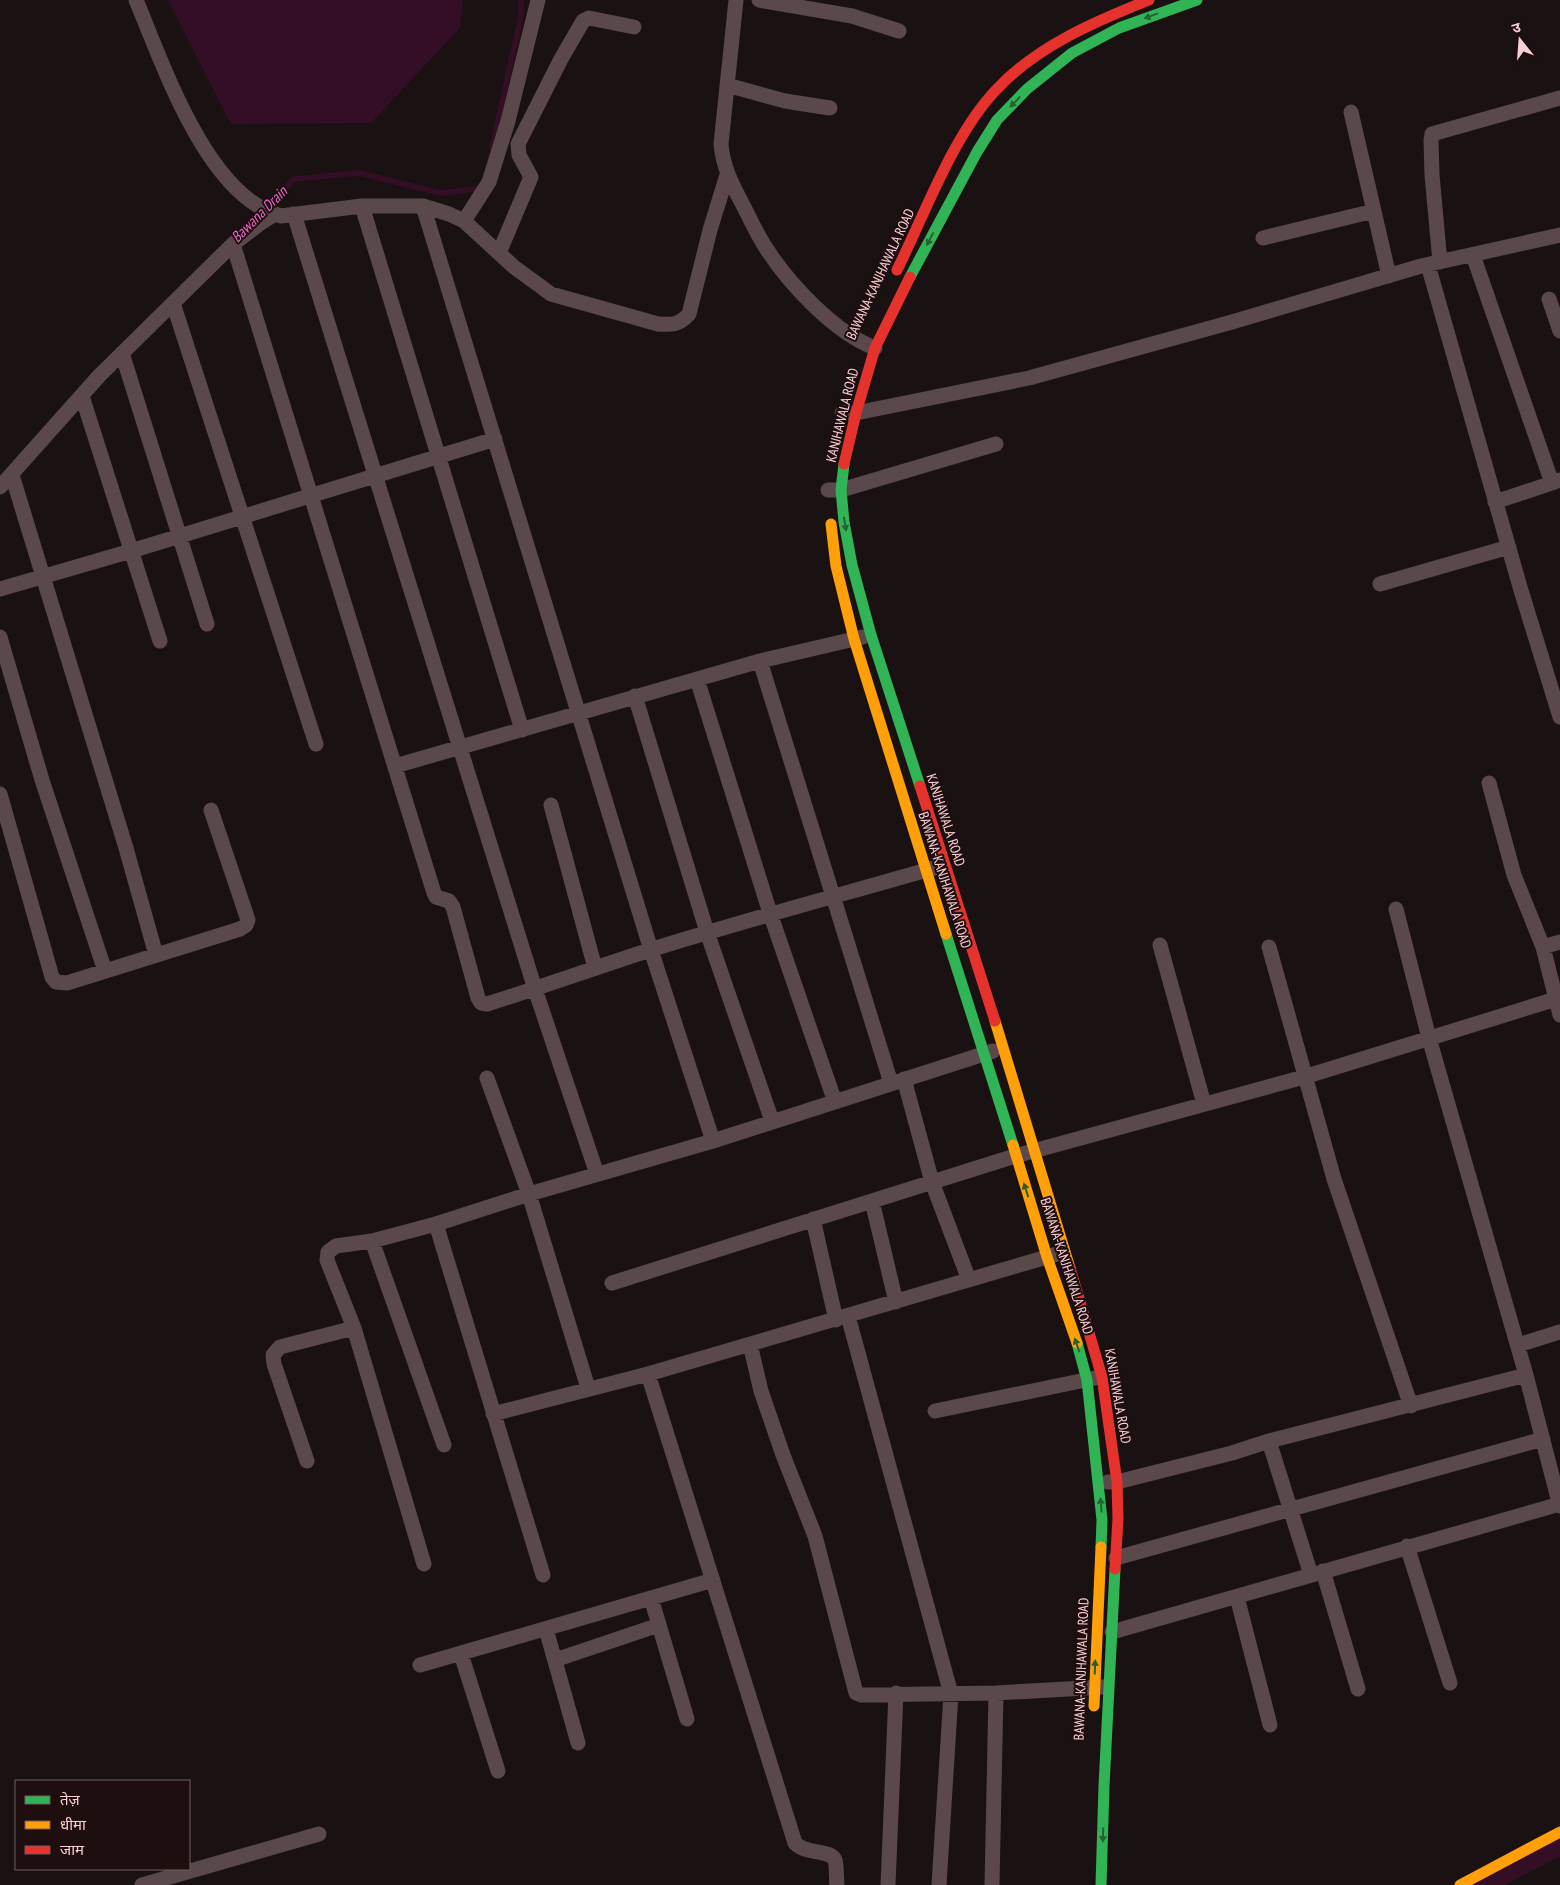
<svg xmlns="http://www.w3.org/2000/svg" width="1560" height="1885" font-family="'PT Sans Narrow','Noto Sans Devanagari',sans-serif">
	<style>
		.water { fill: #340e25 }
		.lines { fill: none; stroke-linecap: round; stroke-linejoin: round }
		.stream { stroke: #340e25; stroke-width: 5.5 }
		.canal { stroke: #340e25; stroke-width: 20 }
		.street { stroke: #5a484b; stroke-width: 15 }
		.fast { stroke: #30b455; stroke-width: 11 }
		.slow { stroke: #ff9f0a; stroke-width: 11 }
		.jam { stroke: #e5322d; stroke-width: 11 }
		.oneway { fill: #276132 }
		.labels { text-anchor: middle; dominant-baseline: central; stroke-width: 4; stroke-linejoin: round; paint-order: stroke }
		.street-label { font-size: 14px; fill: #fad0d5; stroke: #1e0e0f }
		.water-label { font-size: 15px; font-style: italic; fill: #ef68d1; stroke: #1e0e0f }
	</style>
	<rect width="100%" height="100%" fill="#1a1212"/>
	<path class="water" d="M168,0H463L460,28L371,123L231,124Z"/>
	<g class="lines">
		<path class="stream" d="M492,148L521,16V0
			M250,223L294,179L359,173L440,193L483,188"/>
		<path class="canal" d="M1483,1885L1560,1845"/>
		<path class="street" d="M136,0C163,64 207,197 281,216L362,206H423L449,214L464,221L514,267L551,294L658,324C672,325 679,325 689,314L710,230L727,175
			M736,0L721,144C723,168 733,186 744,207C751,221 758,236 766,248C789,284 835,333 875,348
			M759,0L852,16L899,31
			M727,85L785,101L830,108
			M1351,112L1389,276
			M362,206L522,730
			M423,206L651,950L713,1141
			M294,214L535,989L597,1174
			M464,221L489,182L508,121L538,0
			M1263,238L1374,211
			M233,244L434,893L436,897L449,901L453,907L478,998L481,1003L487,1004C542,987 597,967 653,949C746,920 840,895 934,868
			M499,253L531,177L519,155L518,144L561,59L583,21L589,18L634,27
			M1473,255L1552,483L1560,480
			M1440,262L1432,175L1431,140L1432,134L1560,98
			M1428,265L1520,587L1560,717
			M1549,299L1560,331
			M173,303L316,744
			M122,353L207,624
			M82,396L160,641
			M842,413H856L1029,378L1232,322L1421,266L1560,235
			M12,475L126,848L156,955
			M0,487L99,376L233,244L262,222L275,214
			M828,490H841L996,444
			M1495,502L1552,483
			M1380,584L1509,547
			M0,589L131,551L495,439
			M0,637L42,780L105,971
			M760,661L891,1083
			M697,679L770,913L835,1102
			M635,696L707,932L772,1121
			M395,766L760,661L863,637
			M1489,783L1514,875L1543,947L1560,1015
			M0,794L52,977L56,982L67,983L240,929L246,925L248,920L211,810
			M551,805L595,968
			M1160,945L1204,1104
			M1269,947L1334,1179L1411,1406
			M1543,947L1560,942
			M487,1078L529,1194L588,1388
			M904,1079L932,1182L969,1280
			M872,1201L896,1302
			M813,1219L836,1320
			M436,1224L543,1575
			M372,1241L444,1445
			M612,1283L1015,1156L1304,1077L1556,999
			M848,1316L951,1694L939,1885
			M750,1344L761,1391L783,1455L815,1536L856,1693L861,1695L996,1693L1103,1687
			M1518,1345L1560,1332
			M648,1374L795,1843C806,1855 830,1849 835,1860C837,1867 836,1877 837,1885
			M1526,1375L1560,1506
			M935,1411L1095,1378
			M493,1414L648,1374L1057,1254
			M1269,1441L1311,1575
			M307,1461L274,1364L273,1355L280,1347L354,1328
			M1108,1482H1117L1232,1453L1269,1441L1526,1375L1429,1038L1396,909
			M1407,1546L1450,1683
			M1116,1558L1543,1439
			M424,1564L354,1328L327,1260L328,1252L336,1246L372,1241L436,1224L529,1194L713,1141L993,1051
			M1323,1571L1358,1689
			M1237,1597L1270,1725
			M651,1598L687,1719
			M546,1629L578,1743
			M1112,1632L1560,1504
			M461,1654L498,1771
			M555,1660L659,1625
			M420,1665L713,1580
			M142,1885L319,1834
			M888,1885L896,1693
			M992,1885L996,1693"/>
		<path class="fast" d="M910,277L977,152L997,120L1027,89L1072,53L1119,28L1197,0
			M844,464L841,490L844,522L852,565L871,635L920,786
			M946,934L1013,1145
			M1077,1343L1087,1380L1102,1520L1101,1547
			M1101,1885L1104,1786L1115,1569"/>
		<path class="slow" d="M831,524L836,566L854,639L946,934
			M995,1021L1070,1268
			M1013,1145L1047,1257L1077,1343
			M1094,1706L1101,1547
			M1460,1885L1560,1832"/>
		<path class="jam" d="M897,270C925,214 953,135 996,90C1037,46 1094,22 1149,0
			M844,464L856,413L875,348L910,277
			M920,786L995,1021
			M1070,1268L1102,1377L1117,1482L1118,1519L1115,1569"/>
	</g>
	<defs><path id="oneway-solid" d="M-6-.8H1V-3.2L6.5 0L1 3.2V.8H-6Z" transform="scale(1.25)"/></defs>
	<g class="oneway">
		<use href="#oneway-solid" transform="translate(1151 16) rotate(160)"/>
		<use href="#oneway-solid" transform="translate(1015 102) rotate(134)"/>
		<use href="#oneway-solid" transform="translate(930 239) rotate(118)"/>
		<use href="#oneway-solid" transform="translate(845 524) rotate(81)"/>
		<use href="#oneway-solid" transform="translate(1026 1190) rotate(-108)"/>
		<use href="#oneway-solid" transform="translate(1077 1345) rotate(-109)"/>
		<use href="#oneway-solid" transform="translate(1101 1505) rotate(-95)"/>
		<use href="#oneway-solid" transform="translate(1095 1667) rotate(-88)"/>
		<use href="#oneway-solid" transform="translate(1103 1835) rotate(92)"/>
	</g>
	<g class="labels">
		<g class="street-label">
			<text transform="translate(880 274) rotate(-65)">BAWANA-KANJHAWALA ROAD</text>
			<text transform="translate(842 415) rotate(-76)">KANJHAWALA ROAD</text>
			<text transform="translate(946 820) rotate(72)">KANJHAWALA ROAD</text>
			<text transform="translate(945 880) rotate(72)">BAWANA-KANJHAWALA ROAD</text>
			<text transform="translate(1067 1266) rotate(72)">BAWANA-KANJHAWALA ROAD</text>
			<text transform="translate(1118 1396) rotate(80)">KANJHAWALA ROAD</text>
			<text transform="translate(1081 1669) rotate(-88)">BAWANA-KANJHAWALA ROAD</text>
		</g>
		<g class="water-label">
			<text transform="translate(259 214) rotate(-45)">Bawana Drain</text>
		</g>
	</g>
	<rect x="15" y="1780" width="175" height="90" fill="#1e0e0f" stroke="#765c5e"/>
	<rect x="25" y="1796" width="25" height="8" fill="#30b455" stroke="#765c5e"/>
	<text x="60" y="1805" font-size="15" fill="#fad0d5">तेज़</text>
	<rect x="25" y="1821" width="25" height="8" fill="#ff9f0a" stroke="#765c5e"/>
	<text x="60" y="1830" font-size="15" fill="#fad0d5">धीमा</text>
	<rect x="25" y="1846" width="25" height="8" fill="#e5322d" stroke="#765c5e"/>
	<text x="60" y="1855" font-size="15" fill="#fad0d5">जाम</text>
	<g transform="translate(1520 40) rotate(343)" stroke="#1e0e0f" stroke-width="4" paint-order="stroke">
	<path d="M0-4L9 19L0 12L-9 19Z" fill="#fad0d5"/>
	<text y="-8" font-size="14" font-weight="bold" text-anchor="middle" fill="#fad0d5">उ</text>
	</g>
</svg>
